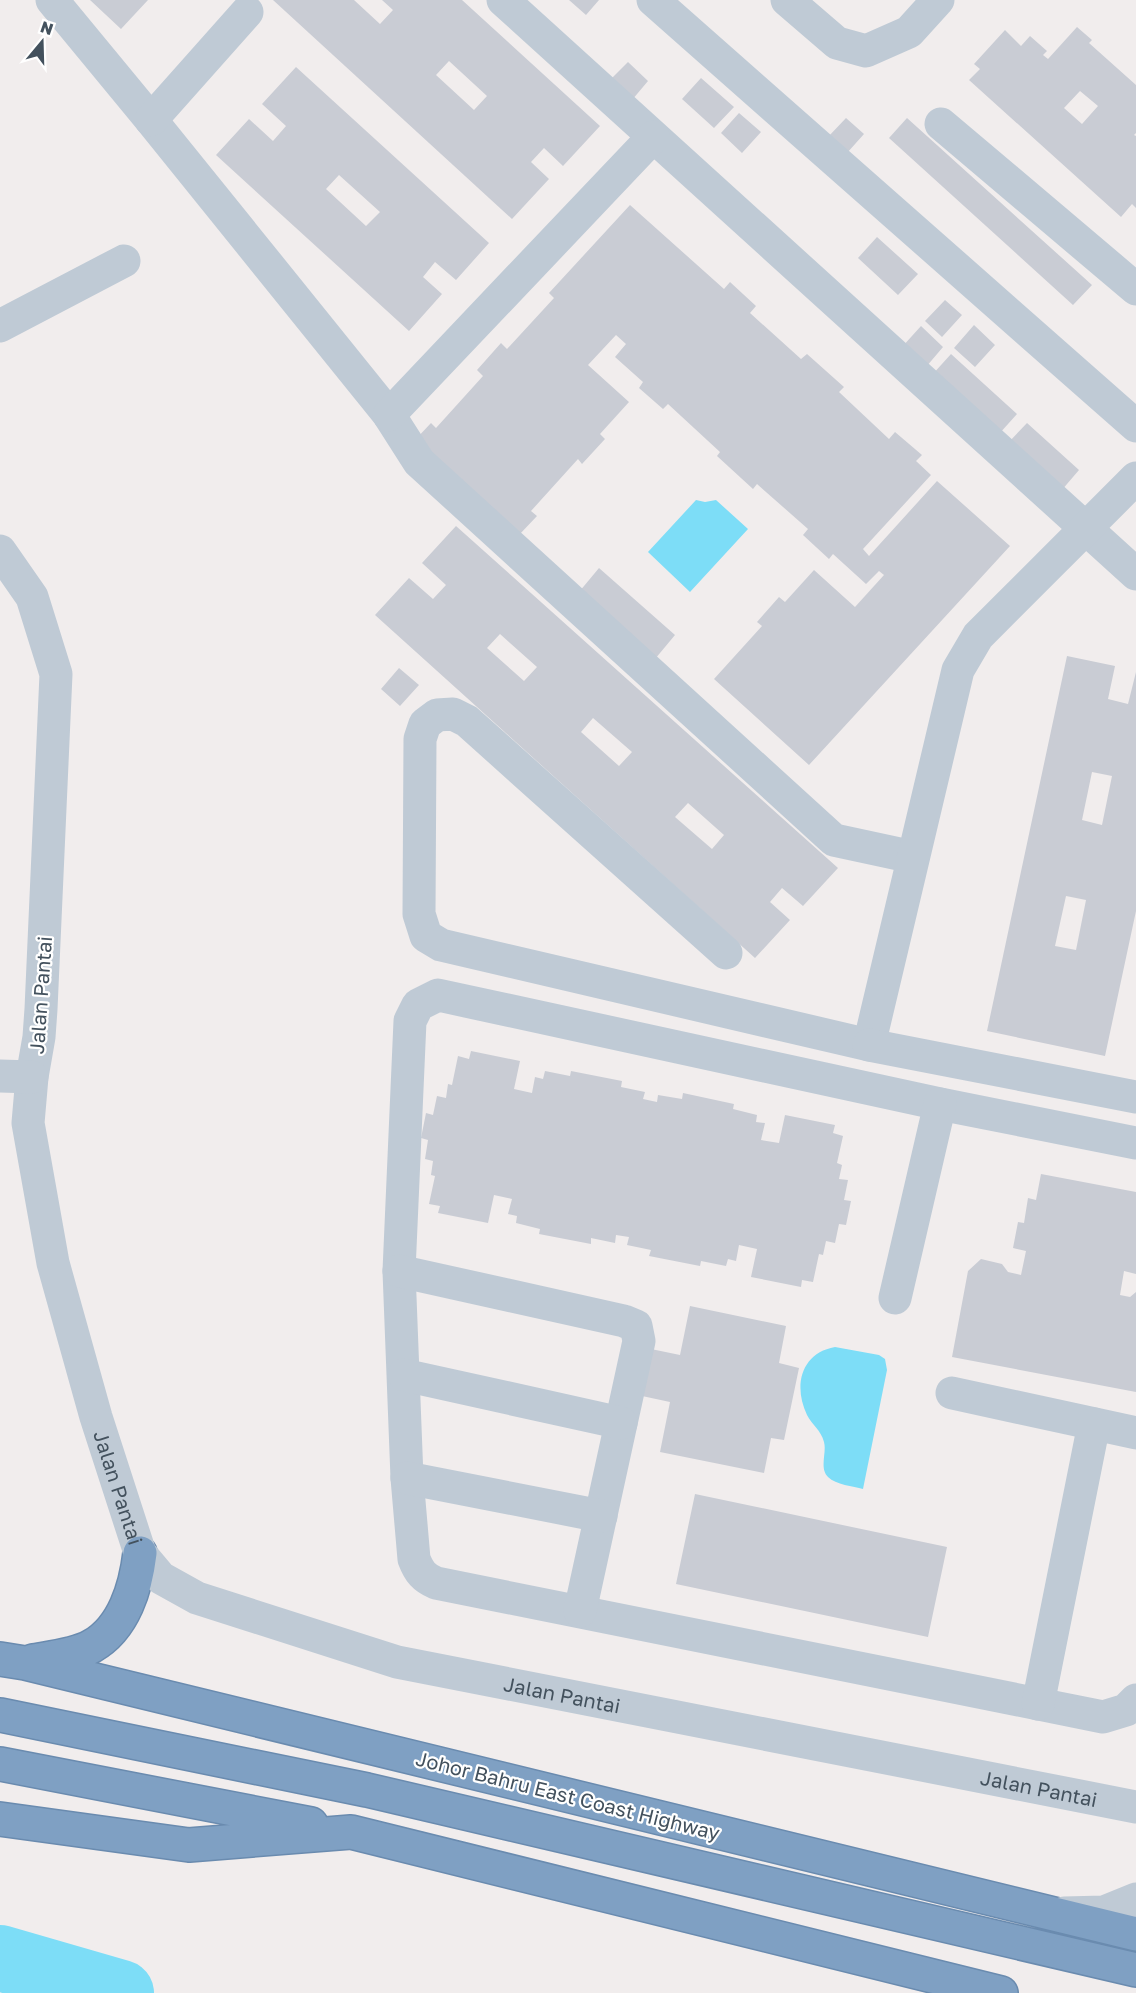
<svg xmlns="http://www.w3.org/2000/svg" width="1136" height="1993" font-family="'Golos Text',sans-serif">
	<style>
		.water { fill: #7dddf7 }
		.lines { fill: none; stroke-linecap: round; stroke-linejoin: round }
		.river { stroke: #7dddf7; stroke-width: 66 }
		.building { fill: #c9ccd4; fill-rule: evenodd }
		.highway-casing { stroke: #6a8baf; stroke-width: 36 }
		.minor { stroke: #bfcad5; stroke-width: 33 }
		.highway { stroke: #7fa0c3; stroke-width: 33 }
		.labels { text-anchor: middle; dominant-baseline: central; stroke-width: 4.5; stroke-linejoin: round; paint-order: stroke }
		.street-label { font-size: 20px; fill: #43515d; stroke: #fff }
	</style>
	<rect width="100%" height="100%" fill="#f1eded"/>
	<path class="water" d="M696,500L705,502L716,500L748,529L690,592L648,552Z
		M835,1347L879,1355L885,1359L887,1370L863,1489C853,1486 836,1485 828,1477C819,1468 827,1453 824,1442C821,1430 812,1425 807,1415C793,1386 801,1353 835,1347Z"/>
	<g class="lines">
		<path class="river" d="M0,1958L121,1993"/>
	</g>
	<path class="building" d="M90,0H148L121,29Z
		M273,0H354L380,24L393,10L382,0H462L600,126L563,166L544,148L531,162L549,179L512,219ZM449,61L487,96L474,110L436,75Z
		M569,0H599L586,15Z
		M1077,27L1092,40L1089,43L1136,85V133L1134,135L1136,136V208L1132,204L1121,217L969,80L980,69L974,64L1005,30L1021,46L1030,36L1047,51L1043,55L1048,59ZM1080,91L1098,106L1082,124L1064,108Z
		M628,62L648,81L632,100L610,80Z
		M296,67L489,243L456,280L435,262L423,277L442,294L409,331L216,155L249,119L273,141L286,126L262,104ZM339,175L380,212L366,226L326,189Z
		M701,78L734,107L714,128L682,99Z
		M739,113L761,132L742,153L721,133Z
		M846,118L864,134L847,153L828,137Z
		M907,118L1092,285L1073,305L889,138Z
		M630,205L724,289L730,282L756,306L750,313L801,359L807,354L844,387L839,392L889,439L895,432L922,455L916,461L931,475L863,549L869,556L937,481L1010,546L809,765L714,679L762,626L757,622L779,597L785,602L814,570L855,607L884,575L879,571L866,584L833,554L829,559L803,535L808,529L757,484L753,489L717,456L720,452L668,404L663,409L639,388L643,382L615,357L626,344L616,335L588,365L629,402L600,434L605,439L582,464L578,459L531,511L537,516L519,535L415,440L431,423L436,428L483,376L477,370L501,343L507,349L554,298L549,293Z
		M877,237L918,274L898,295L858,258Z
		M945,300L962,315L942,337L925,321Z
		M974,325L995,345L975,367L954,348Z
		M921,326L943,347L926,367L902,347Z
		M951,354L1017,414L999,434L932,375Z
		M1027,423L1079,470L1061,491L1008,443Z
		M456,526L838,868L803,906L782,888L770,902L790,920L755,958L375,615L409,578L433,599L446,585L422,563ZM500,634L537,667L524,681L487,648ZM593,718L632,752L619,766L581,732ZM688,803L724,835L712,849L675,817Z
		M599,568L675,635L655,659L579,592Z
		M1067,656L1115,666L1108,699L1128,704L1136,672V911L1105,1056L987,1031ZM1092,772L1112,776L1102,825L1082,820ZM1066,896L1086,900L1076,950L1055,946Z
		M399,668L419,685L400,706L381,689Z
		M471,1051L520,1061L514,1089L532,1093L535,1077L543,1079L545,1071L570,1076L571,1071L622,1081L621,1087L645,1092L643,1099L657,1102L658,1095L682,1099L683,1093L734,1104L733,1109L757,1115L756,1122L765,1123L761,1140L779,1143L785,1115L835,1125L833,1133L843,1136L837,1163L842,1165L839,1179L848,1180L844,1200L851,1201L846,1225L839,1224L835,1243L826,1241L823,1255L819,1254L813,1282L802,1280L801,1287L751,1277L757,1249L739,1245L736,1261L728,1259L726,1266L701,1261L700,1266L649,1256L651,1250L627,1245L629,1237L616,1235L615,1243L591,1238V1244L539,1234L540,1229L516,1223L517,1216L508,1214L512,1199L494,1195L488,1223L438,1213L440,1206L429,1204L435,1176L431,1175L433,1161L425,1159L428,1140L421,1138L426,1113L433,1115L437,1096L446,1098L448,1084L452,1085L458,1056L469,1059Z
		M1041,1174L1136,1192V1274L1124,1271L1120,1295L1130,1297L1136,1292V1392L952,1357L968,1271L981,1259L1002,1264L1008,1272L1021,1275L1026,1251L1013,1248L1018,1222L1024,1223L1028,1198L1036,1200Z
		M690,1306L786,1326L779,1363L799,1368L784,1440L771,1438L764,1473L660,1452L670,1402L642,1396L651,1349L680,1355Z
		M695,1494L947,1547L928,1637L676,1584Z"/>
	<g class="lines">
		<g class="highway-casing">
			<path id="highway" d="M0,1659L25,1663L1136,1934
				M33,1661C50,1658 77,1655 92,1646C124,1628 136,1587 140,1553
				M0,1715L367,1790L1136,1970
				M0,1764L311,1824
				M0,1819L189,1845L351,1832L1001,1993"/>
		</g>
		<g class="minor">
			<path d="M52,0L151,120L389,415L419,462L834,840L913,857"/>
			<path d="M503,0L1136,574"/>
			<path d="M653,0L1136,426"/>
			<path d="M787,0L837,43L866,51L909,32L938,0"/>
			<path d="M151,120L247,12"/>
			<path d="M941,124L1136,289"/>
			<path d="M0,326L124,261"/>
			<path d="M389,415L653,137"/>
			<path id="s1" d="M0,551L32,597L56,674L41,1009L39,1037L32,1077L28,1123L53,1263L96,1417L140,1553L161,1578L197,1598L397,1662L1136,1807"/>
			<path d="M726,953L467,721L453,714L437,715L425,724L420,739L419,914L426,936L441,945L869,1045L958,670L978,636L1136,478"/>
			<path d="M869,1045L1136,1097"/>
			<path d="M0,1076L32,1077"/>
			<path d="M1136,1143L940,1104L438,995L418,1005L410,1021L399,1271L407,1478L414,1559C419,1572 424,1578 436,1583L1103,1717L1126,1710L1136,1700"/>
			<path d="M399,1271L624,1321L636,1326L639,1341L580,1611"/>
			<path d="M895,1298L940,1104"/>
			<path d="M404,1375L621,1423"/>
			<path d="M952,1393L1136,1433"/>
			<path d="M407,1478L601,1516"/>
			<path d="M1038,1704L1094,1424"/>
			<path d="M1064,1913L1104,1912L1136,1899"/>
		</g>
		<use href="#highway" class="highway"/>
	</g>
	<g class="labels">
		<g class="street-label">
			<text transform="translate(40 995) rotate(-86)">Jalan Pantai</text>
			<text stroke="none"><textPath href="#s1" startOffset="963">Jalan Pantai</textPath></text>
			<text stroke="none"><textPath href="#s1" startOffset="1484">Jalan Pantai</textPath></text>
			<text stroke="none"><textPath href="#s1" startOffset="1970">Jalan Pantai</textPath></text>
			<text transform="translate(568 1795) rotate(14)">Johor Bahru East Coast Highway</text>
		</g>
	</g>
	<g transform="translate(42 42) rotate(19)" stroke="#ffffff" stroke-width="4.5" paint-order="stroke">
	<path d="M0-4.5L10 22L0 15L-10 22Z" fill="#43515d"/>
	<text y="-9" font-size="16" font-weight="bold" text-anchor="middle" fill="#43515d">N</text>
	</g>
</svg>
